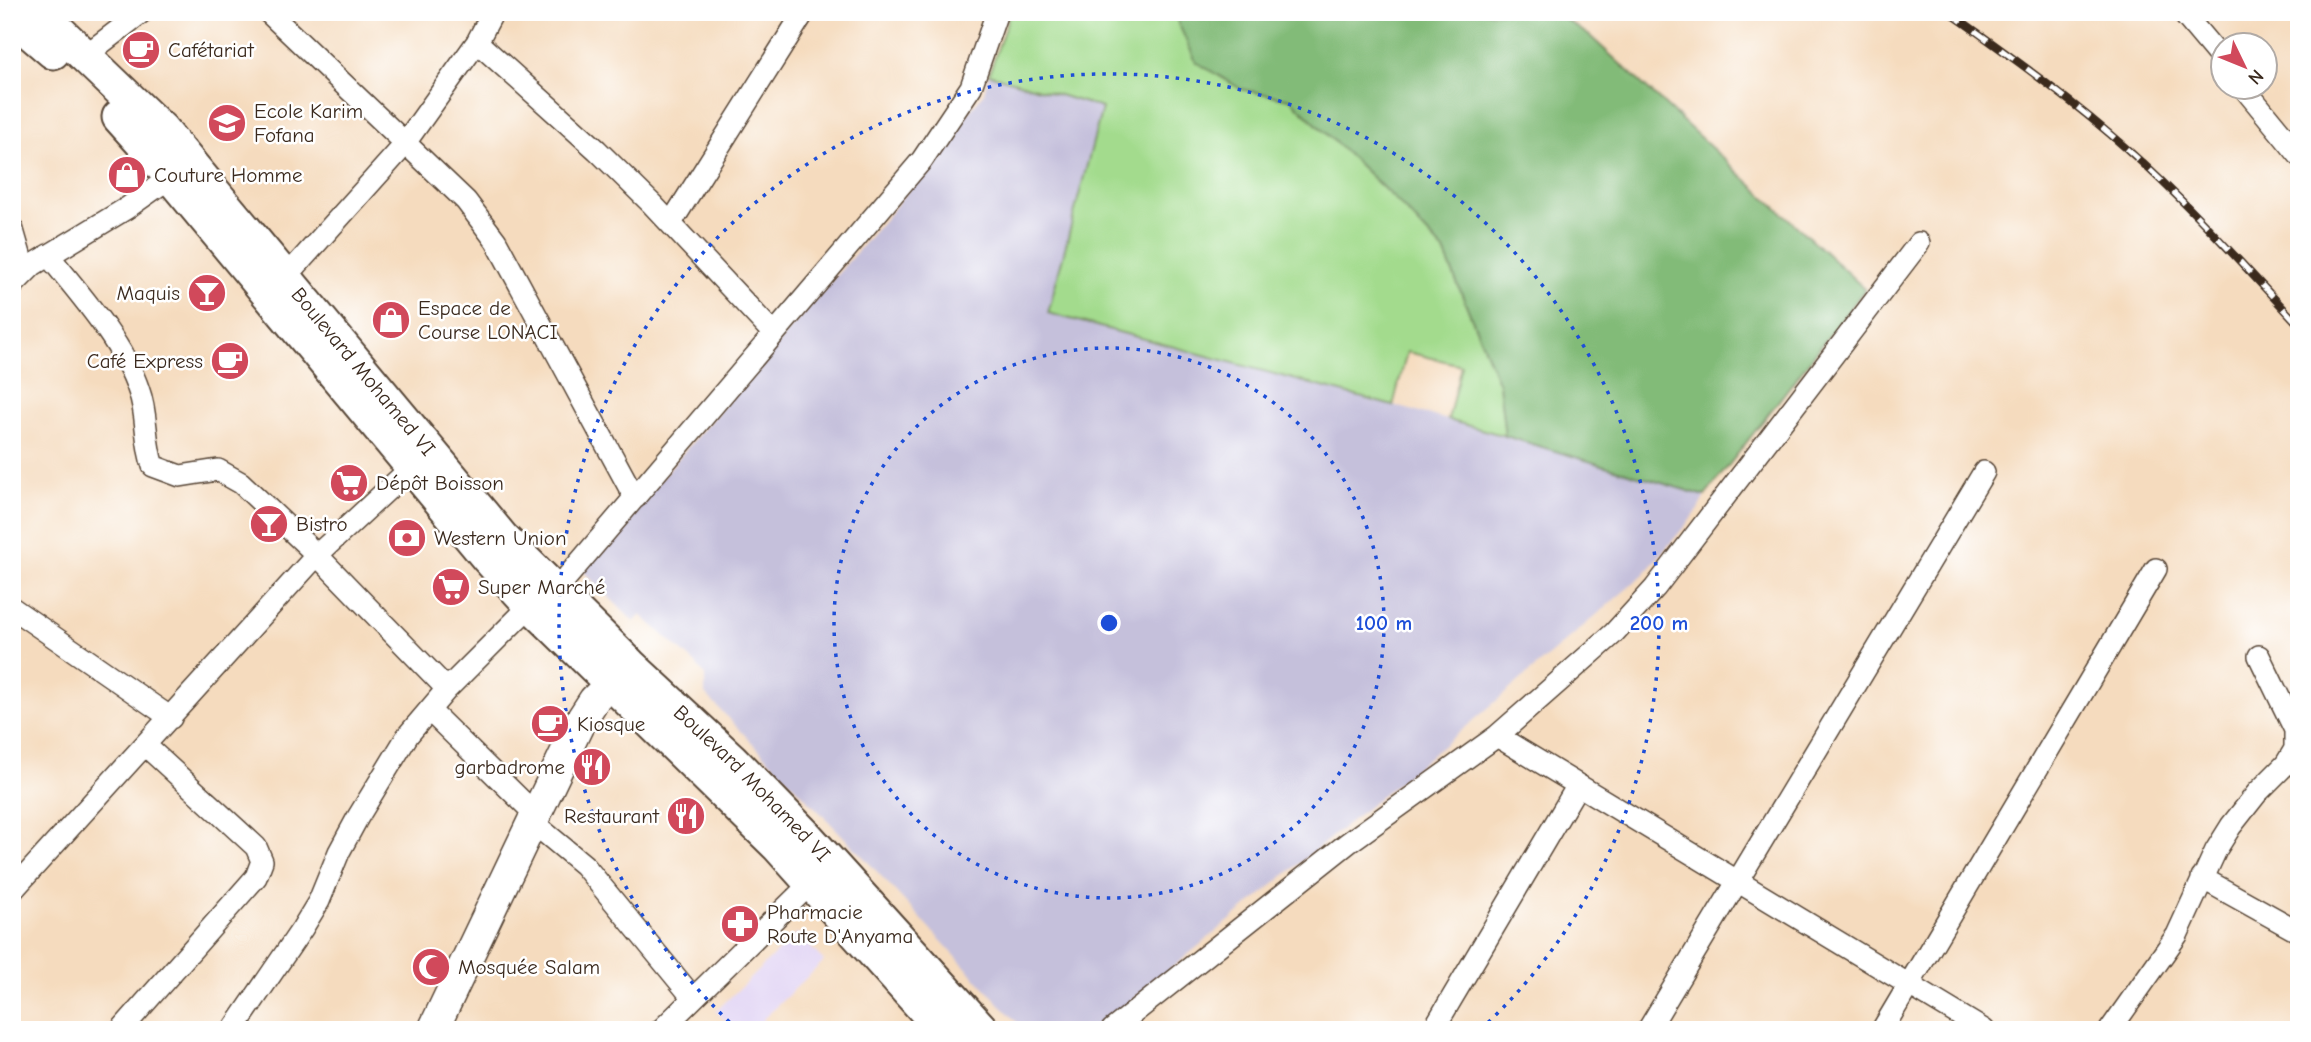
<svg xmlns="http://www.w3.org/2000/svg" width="2311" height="1042" font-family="'Comic Neue',sans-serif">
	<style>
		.built { fill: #e1d4f4 }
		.industrial { fill: #c5c0db }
		.green { fill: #a3db8d; stroke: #6f8256; stroke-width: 2 }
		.forest { fill: #82bb78; stroke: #5e724b; stroke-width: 2 }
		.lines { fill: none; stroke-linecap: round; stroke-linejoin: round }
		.street-casing { stroke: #574536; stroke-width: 24 }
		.secondary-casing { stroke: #574536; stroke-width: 33 }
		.primary-casing { stroke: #574536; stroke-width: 37 }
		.street { stroke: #fff; stroke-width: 21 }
		.secondary { stroke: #fff; stroke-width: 30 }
		.primary { stroke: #fff; stroke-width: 33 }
		.rail-casing { stroke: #3b2a1e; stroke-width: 8 }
		.rail { stroke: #fff; stroke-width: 5; stroke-dasharray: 16; stroke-linecap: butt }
		.ring { fill: none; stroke: #1d4ed8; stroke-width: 3.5; stroke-dasharray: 3.5 7 }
		.labels { text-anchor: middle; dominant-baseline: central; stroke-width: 5; stroke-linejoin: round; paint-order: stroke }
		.poi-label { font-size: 21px; fill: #3b2a1e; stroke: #fff; text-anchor: start }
		.street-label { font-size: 21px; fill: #3b2a1e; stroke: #fff }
		.centre { fill: #1d4ed8; stroke: #fff; stroke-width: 3.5 }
		.ring-label { font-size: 21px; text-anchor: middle; font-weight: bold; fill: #1d4ed8; stroke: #fff; stroke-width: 5; stroke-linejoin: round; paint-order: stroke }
	</style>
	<rect width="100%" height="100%" fill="#fff"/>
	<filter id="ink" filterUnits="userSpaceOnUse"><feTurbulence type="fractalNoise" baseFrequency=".0143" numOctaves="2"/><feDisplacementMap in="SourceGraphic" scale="14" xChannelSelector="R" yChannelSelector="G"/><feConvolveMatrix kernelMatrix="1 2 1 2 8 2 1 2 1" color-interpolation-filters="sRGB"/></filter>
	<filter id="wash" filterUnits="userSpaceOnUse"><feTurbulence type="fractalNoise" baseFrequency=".00686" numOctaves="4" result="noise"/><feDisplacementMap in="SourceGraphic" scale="28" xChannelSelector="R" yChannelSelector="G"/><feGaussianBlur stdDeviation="1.57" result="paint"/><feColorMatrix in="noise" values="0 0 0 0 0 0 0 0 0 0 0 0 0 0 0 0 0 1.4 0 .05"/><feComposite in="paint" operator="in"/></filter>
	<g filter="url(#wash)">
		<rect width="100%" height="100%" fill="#f5dbbe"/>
		<path class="built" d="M797,933L824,961L762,1020L770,1030H735L716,1011Z"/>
		<path class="industrial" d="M989,74L1103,108L1049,313L1448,420L1705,496L1696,513L1644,574L1473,721L1096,1030H1024L869,863L705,694V675L695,663L641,615L634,622L582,570L892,211L984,93Z"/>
		<path class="green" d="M1010,12H1176L1175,16L1241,89L1290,99L1397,201L1444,251L1499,384L1505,436L1448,420L1461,365L1407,352L1393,406L1048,313L1102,108L989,74Z"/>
		<path class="forest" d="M1176,12H1554L1590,36L1865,289L1705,496L1505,436L1499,384L1444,251L1397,201L1290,99L1241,89L1196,62L1175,16Z"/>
	</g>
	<g filter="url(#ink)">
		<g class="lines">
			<g class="street-casing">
				<path id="street" d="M268,12L466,201L496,241L635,498
					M2182,12L2224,62
					M477,42L597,150L652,204L774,334
					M86,55L142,12
					M2244,88L2299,155
					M671,223L804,12
					M12,227L25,272
					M48,255C79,293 124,344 139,391C148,415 144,441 153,466L180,476L218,470L241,483L317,555L447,689
					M286,277L400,150L477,42L493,12
					M12,286L33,265L127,208L171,177
					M556,590L922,160L971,87L997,12
					M12,608L171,718
					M429,710L535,814
					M1497,736L1984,1030
					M531,821L584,865L693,998
					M2202,878L2299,932
					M12,891L317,555L411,468
					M121,1030L256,877L262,861L256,847L146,746
					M233,1030L302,929L319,901L339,852L358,817L408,735L447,689L531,605
					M661,1030L812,882
					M1112,1030L1348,843L1497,736L1613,634L1655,588L1919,243
					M1433,1030L1578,785
					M1648,1030L1984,472
					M1882,1030L2156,569
					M2110,1030L2177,935L2216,850L2231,826L2257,793L2286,764L2295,749V730L2259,656"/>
			</g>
			<g class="secondary-casing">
				<path id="secondary" d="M433,1030L581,720L594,700L610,684"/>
			</g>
			<g class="primary-casing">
				<g id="primary">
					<path id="s1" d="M39,12L162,130L503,539L630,665L731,759L806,836L982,1030"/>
					<path d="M12,17L53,52"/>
					<path d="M119,117L146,147L487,557L531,605L778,846L943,1030"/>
				</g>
			</g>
			<use href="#street" class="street"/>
			<use href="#secondary" class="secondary"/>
			<use href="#primary" class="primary"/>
			<g class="rail-casing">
				<path id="rail" d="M1949,12C2010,56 2071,99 2127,149C2188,203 2243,265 2299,325"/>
			</g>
			<use href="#rail" class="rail"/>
		</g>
	</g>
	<g class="ring">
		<circle cx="1109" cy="623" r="275"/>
		<path d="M737 1029A550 550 0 1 1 1481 1029"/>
	</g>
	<defs>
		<g id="cafe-disc" transform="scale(2.0125)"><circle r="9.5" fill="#d1495b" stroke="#fff"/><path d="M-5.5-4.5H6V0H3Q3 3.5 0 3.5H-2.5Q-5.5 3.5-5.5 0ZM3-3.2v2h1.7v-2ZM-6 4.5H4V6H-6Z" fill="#fff"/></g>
		<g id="school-disc" transform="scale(2.0125)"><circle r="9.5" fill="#d1495b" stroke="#fff"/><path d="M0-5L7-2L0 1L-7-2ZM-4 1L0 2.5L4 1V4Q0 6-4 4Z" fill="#fff"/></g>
		<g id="shop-disc" transform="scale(2.0125)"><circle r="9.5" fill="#d1495b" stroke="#fff"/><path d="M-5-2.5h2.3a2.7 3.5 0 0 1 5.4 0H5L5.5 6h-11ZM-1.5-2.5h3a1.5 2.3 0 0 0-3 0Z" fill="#fff"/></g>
		<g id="bar-disc" transform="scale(2.0125)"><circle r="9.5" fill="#d1495b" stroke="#fff"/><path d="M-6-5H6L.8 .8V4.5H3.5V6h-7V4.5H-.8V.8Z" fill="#fff"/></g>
		<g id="supermarket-disc" transform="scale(2.0125)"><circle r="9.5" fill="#d1495b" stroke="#fff"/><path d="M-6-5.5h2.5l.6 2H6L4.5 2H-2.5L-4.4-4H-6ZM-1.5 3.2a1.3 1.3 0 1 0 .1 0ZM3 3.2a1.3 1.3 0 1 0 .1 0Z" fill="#fff"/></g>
		<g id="bank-disc" transform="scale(2.0125)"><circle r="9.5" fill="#d1495b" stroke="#fff"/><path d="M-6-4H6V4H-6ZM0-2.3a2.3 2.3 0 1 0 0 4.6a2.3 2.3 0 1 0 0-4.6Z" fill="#fff"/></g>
		<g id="restaurant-disc" transform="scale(2.0125)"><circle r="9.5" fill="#d1495b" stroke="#fff"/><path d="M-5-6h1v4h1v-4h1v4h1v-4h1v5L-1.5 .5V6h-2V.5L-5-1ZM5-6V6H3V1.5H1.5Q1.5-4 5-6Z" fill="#fff"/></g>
		<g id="pharmacy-disc" transform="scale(2.0125)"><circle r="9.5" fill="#d1495b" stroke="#fff"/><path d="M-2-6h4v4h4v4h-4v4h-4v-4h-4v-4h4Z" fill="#fff"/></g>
		<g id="mosque-disc" transform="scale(2.0125)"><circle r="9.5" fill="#d1495b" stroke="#fff"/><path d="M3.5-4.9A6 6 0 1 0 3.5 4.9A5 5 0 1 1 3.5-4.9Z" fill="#fff"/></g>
	</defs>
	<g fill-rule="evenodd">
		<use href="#cafe-disc" x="141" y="50"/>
		<use href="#school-disc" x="227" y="123"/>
		<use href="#shop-disc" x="127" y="175"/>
		<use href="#bar-disc" x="207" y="293"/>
		<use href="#shop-disc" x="391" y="320"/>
		<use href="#cafe-disc" x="230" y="361"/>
		<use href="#supermarket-disc" x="349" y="483"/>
		<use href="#bar-disc" x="269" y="524"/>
		<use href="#bank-disc" x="407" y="538"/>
		<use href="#supermarket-disc" x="451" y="587"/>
		<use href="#cafe-disc" x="550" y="724"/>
		<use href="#restaurant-disc" x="592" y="767"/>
		<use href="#restaurant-disc" x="686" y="816"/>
		<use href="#pharmacy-disc" x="740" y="924"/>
		<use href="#mosque-disc" x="431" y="967"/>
	</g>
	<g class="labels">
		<g class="poi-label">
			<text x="168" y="50">Cafétariat</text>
			<text x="254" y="111">Ecole Karim<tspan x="254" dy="24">Fofana</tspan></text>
			<text x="154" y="175">Couture Homme</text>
			<text x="180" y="293" text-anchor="end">Maquis</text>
			<text x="418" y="308">Espace de<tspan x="418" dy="24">Course LONACI</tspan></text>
			<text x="203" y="361" text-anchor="end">Café Express</text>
			<text x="376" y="483">Dépôt Boisson</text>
			<text x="296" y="524">Bistro</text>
			<text x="434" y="538">Western Union</text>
			<text x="478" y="587">Super Marché</text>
			<text x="577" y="724">Kiosque</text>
			<text x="565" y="767" text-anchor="end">garbadrome</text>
			<text x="659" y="816" text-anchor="end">Restaurant</text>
			<text x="767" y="912">Pharmacie<tspan x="767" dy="24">Route D'Anyama</tspan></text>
			<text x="458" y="967">Mosquée Salam</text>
		</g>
		<g class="street-label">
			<text stroke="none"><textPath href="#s1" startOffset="485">Boulevard Mohamed VI</textPath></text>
			<text stroke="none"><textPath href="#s1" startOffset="1052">Boulevard Mohamed VI</textPath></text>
		</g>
	</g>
	<circle cx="1109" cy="623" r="10" class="centre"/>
	<g class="ring-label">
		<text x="1384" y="630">100 m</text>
		<text x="1659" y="630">200 m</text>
	</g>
	<rect width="2311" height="1042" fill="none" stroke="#fff" stroke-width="42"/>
	<g transform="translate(2244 66) rotate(133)"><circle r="33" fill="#ffffff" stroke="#b1aaa5" stroke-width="2"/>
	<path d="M0-5L12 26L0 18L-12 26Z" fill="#d1495b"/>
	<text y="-10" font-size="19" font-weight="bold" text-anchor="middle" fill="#3b2a1e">N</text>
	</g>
</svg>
